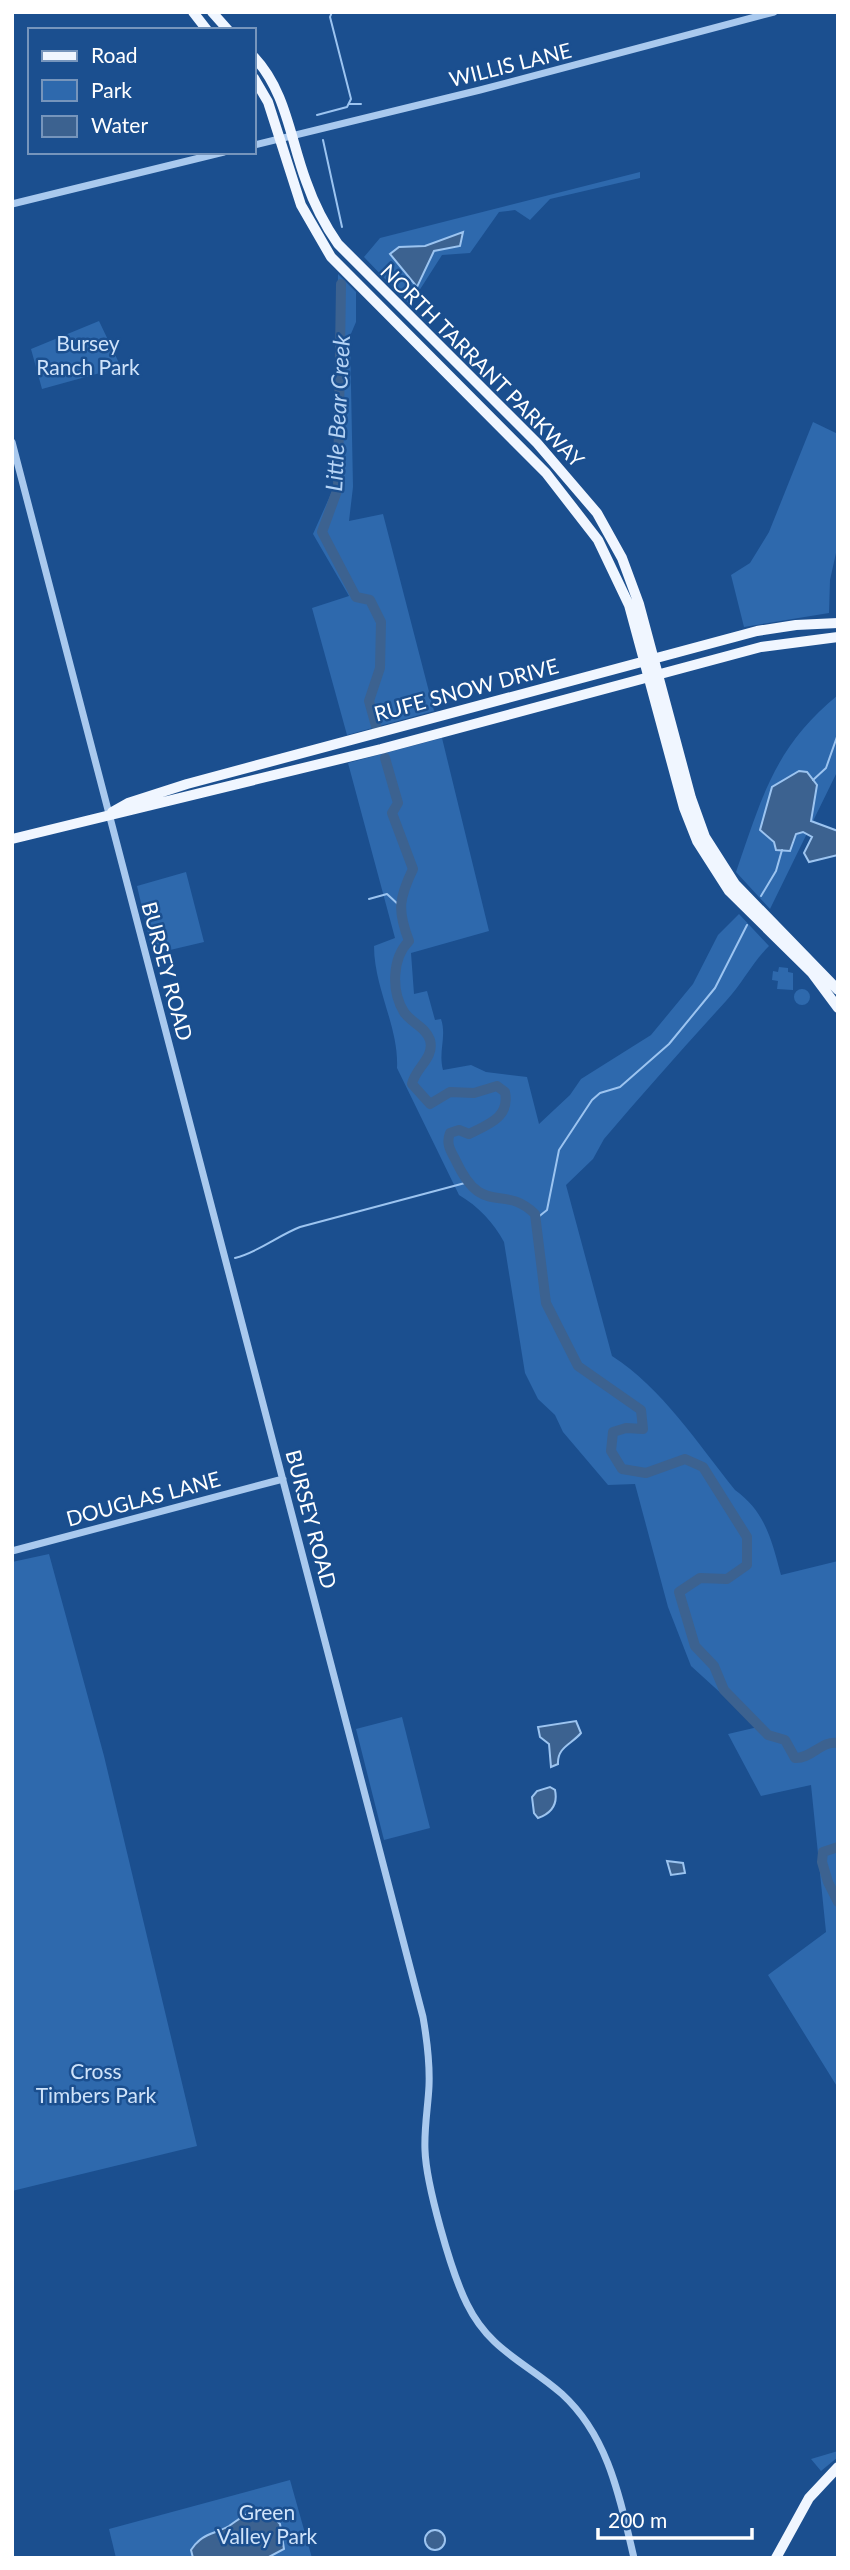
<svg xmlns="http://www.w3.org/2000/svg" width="850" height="2570" font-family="Lato,sans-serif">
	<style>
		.green { fill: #2e69ad }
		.water { fill: #3c6290; stroke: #9cc4f0; stroke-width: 2 }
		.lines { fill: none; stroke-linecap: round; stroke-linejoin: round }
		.stream { stroke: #9cc4f0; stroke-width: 2 }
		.river { stroke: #3c6290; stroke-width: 10 }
		.minor { stroke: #a9c9ee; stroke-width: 7 }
		.major { stroke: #f0f6ff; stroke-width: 10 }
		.labels { text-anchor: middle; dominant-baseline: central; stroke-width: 5; stroke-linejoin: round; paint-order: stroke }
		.street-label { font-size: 21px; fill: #fff; stroke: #1b4f8f }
		.park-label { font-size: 21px; fill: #cfe3fa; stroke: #1b4f8f }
		.water-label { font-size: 23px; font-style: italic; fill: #b5d3f5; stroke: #1b4f8f }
	</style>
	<rect width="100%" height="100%" fill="#1b4f8f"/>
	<path class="green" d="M640,172V178L550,199L530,220L515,210L499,212L470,253L442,255L410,305L364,257L380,238Z
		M338,274L356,292V322L350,336L353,487L349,521L383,514L434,711L347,735L312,608L349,596L313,534L334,487Z
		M99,321L119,363L118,368L42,389L31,349Z
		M813,422L838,434V544L830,580L829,613L744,627L731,575L750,563L769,532Z
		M838,695V770L770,909L736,872C762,798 774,747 838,695Z
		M442,738L489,931L411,953L414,994L427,991L435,1020L441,1019C447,1037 438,1051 443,1070L471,1065L486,1072L527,1077L539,1124L570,1095L581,1079L651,1035L693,984L718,935L739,914L769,946C752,963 742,984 726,1001C685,1046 644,1092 604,1139L593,1159L566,1185L612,1356C662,1388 698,1444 735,1490C766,1512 772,1542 781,1575L838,1561V2088L768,1975L826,1932L811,1785L761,1796L728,1734L758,1727L691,1666L668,1607L635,1484L608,1485L563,1432L555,1415L538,1399L525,1373L504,1242C494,1223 478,1206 459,1195L397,1068C399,1027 374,988 374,946L395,938L348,763Z
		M186,872L204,942L153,954L137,886Z
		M779,967L788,968V972L793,973V990L777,989L778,981L772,980L773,971L778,972Z
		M794 997a8 8 0 1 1 16 0a8 8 0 1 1-16 0Z
		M49,1554L104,1756L197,2146L12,2191V1562Z
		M402,1717L430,1828L384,1840L356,1729Z
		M838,2451V2457L821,2471L811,2459Z
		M290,2480L312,2558H116L109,2529Z"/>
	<path class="water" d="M463,232L460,246L434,251L417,287L390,254L399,247L425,246Z
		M799,771L807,772L817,785L811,821L838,831V855L809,862L804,853L812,837L803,832L796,834L790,851L776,850L774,842L760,830L772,787Z
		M576,1721L581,1733C572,1744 557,1747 558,1764L551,1767L549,1744L540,1737L538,1727Z
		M550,1787L555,1790C558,1804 552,1813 538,1818L534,1813L532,1797L537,1791Z
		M667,1861L683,1863L685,1873L671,1875Z
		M264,2508L280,2524L284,2549L267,2558H193L191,2550C202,2533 213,2535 229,2526C242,2517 248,2511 264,2508Z
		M425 2540a10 10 0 1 1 20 0a10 10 0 1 1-20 0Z"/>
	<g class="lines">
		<path class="stream" d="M349,104H361
			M317,115L347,107L351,99L330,17L332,12
			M323,140L342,227
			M813,780L826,768L838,734
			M761,896L776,871L782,850
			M369,899L387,894L401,907
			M537,1218L547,1210L559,1150L592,1100L600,1093L620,1087L669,1044L715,988L747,925
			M235,1258C259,1252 277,1236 300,1227L465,1183"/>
		<path class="river" d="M341,284L338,488L322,532L356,597L370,600L381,622L380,668L369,701L376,726
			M385,758L398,803L392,813L413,869C399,898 397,910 409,941C392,958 391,991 404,1012C411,1023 425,1026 430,1040C435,1058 415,1068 412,1084L430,1104L450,1092L474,1093L497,1086L505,1092C510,1117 489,1124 469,1134L459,1130L450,1133C446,1143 450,1150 455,1159C483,1220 502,1182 535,1214L546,1303L578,1366L641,1410L643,1429L626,1428L613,1432L611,1451L622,1469L646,1473L685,1459L703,1467L747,1537V1565L727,1579L700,1578L679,1592L695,1646L714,1666L724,1690L768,1735L785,1740L795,1758C811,1759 822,1740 838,1743
			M838,1847L823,1852L822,1862L828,1882L838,1902"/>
		<path class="minor" d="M254,145L480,90L774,12
			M12,204L224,152
			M12,442L423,2017C427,2040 430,2062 429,2086C428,2107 424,2128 425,2150C426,2184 451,2272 467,2304C490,2351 526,2362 562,2394C609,2437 620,2499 634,2558
			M12,1551L283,1479"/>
		<path class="major" d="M193,12L207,30
			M212,12L228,30
			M254,57C286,91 290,138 306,181C314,204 324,224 338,244L537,443L597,513L622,558L639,604L691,798L705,837L735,884L838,990
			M254,78L268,102L301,205L331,257L546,473L598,540L629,605L684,808L697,841L729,891L812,973L838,1008
			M112,812L128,803L187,784L757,631L796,625L838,623
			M12,839L381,749L761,647L838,637
			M776,2558L809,2498L838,2467"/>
	</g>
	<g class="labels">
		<g class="street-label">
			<text transform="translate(510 64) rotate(-14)">WILLIS LANE</text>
			<text transform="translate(483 365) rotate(45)">NORTH TARRANT PARKWAY</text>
			<text transform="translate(466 689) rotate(-15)">RUFE SNOW DRIVE</text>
			<text transform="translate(168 971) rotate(75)">BURSEY ROAD</text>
			<text transform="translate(143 1498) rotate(-15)">DOUGLAS LANE</text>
			<text transform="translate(312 1519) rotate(75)">BURSEY ROAD</text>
		</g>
		<g class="park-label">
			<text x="88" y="342">Bursey<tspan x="88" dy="24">Ranch Park</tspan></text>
			<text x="96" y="2070">Cross<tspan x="96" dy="24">Timbers Park</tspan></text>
			<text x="267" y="2511">Green<tspan x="267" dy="24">Valley Park</tspan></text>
		</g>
		<g class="water-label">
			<text transform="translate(337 413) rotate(-87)">Little Bear Creek</text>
		</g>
	</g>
	<rect width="850" height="2570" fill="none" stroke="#ffffff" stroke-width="28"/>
	<rect x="28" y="28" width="228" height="126" fill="#1b4f8f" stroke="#7695bc" stroke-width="2"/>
	<rect x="42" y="51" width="35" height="10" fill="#f0f6ff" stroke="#7695bc" stroke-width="2"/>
	<text x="91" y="63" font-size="21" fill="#ffffff">Road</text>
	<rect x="42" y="80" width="35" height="21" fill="#2e69ad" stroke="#7695bc" stroke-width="2"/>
	<text x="91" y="98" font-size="21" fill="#ffffff">Park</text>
	<rect x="42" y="116" width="35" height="21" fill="#3c6290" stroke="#7695bc" stroke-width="2"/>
	<text x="91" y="133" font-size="21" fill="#ffffff">Water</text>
	<path d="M598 2528v10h154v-10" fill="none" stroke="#ffffff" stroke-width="3.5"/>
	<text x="608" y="2528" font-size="21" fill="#ffffff" stroke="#1b4f8f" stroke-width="5" paint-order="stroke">200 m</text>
</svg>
